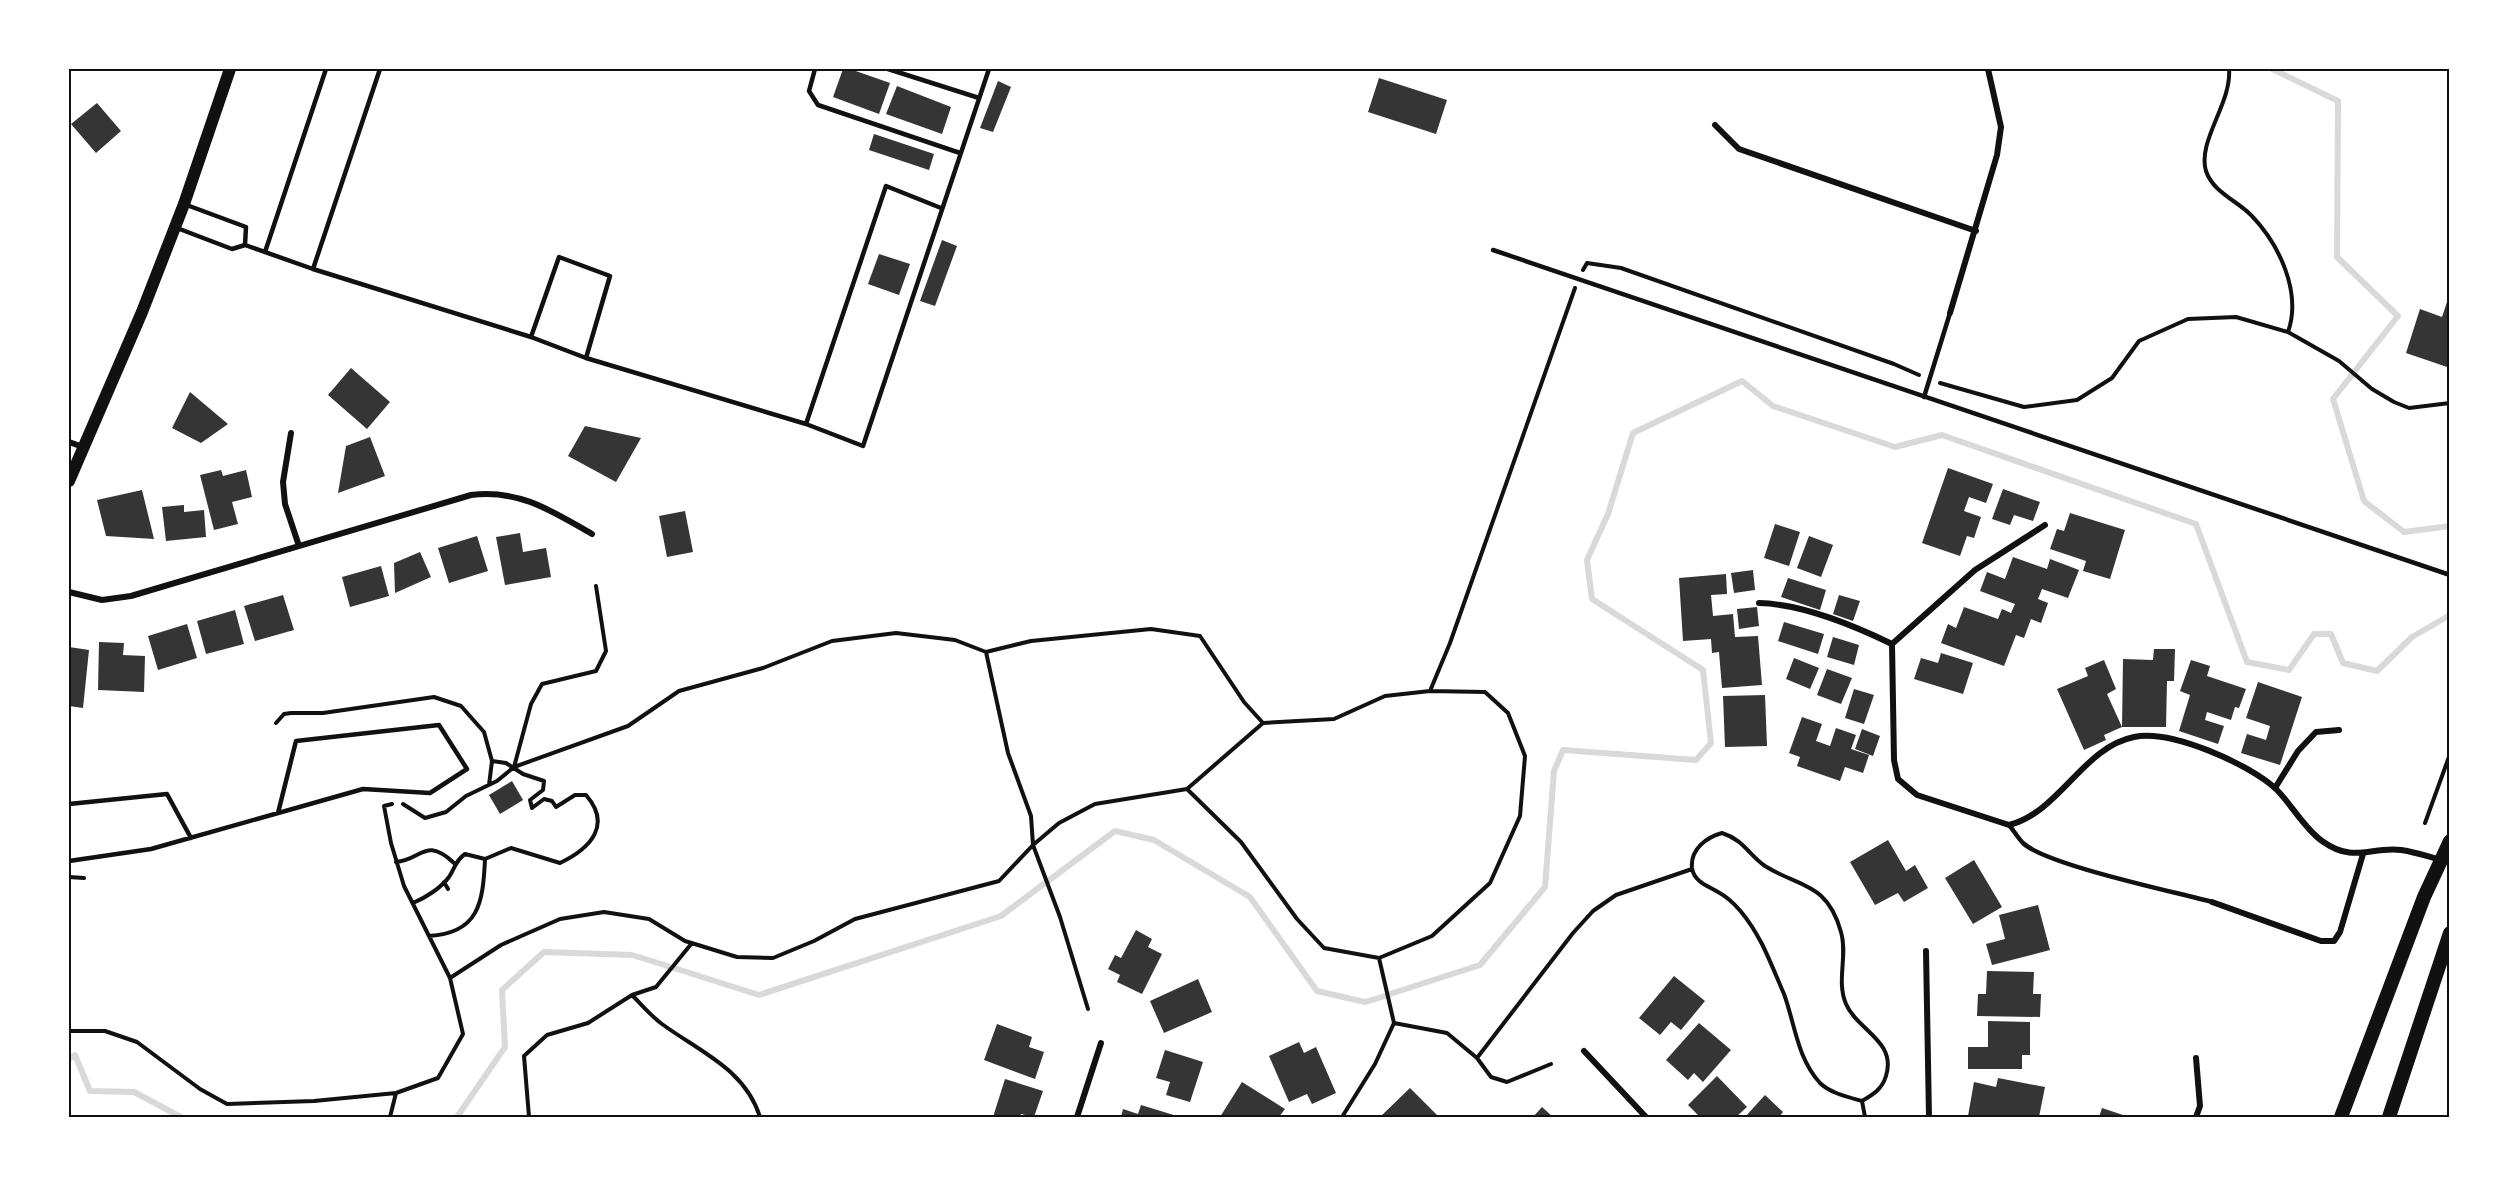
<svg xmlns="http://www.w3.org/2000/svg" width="2519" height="1186" font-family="Overpass,sans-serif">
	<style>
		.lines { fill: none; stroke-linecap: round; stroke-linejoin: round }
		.stream { stroke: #d9d9d9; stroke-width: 6 }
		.building { fill: #353535 }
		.path { stroke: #111; stroke-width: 4 }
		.service { stroke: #111; stroke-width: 4.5 }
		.minor { stroke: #111; stroke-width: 6 }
		.secondary { stroke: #111; stroke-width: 12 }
		.primary { stroke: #111; stroke-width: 14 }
		.neatline { fill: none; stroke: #111; stroke-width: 2 }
	</style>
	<rect width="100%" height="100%" fill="#fff"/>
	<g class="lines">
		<path class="stream" d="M2272,69L2338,101L2337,257L2398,316L2333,399L2364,501L2404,532L2450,526
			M1048,881L1115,831L1154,840L1250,897L1317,991L1365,1002L1385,996
			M674,968L759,995L1001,916L1045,883
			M1390,994L1480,965L1545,887L1554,771L1563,750L1696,760L1711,743L1703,670L1592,599L1587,560L1608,514L1633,433L1742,381L1773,406L1895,447L1942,435L2196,524L2247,662L2289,670L2314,634H2331L2343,663L2377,671L2412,637L2450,615
			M69,1059L75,1055L90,1091L134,1092L181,1117
			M457,1117L505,1047L502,990L544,952L632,955L668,966"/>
	</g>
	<path class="building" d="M843,69H850L890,83L879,114L833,97Z
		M1379,78L1447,100L1436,134L1368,112Z
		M998,81L1011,87L993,132L980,128Z
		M897,86L951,107L942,134L886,114Z
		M97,103L121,131L96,153L71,124Z
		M874,134L934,154L929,170L869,150Z
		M942,240L957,246L935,306L920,301Z
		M879,254L910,264L899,295L868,284Z
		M2450,293V368L2406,353L2420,309L2442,317Z
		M351,368L390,402L367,429L328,395Z
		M190,392L228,424L201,443L172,428Z
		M585,426L641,438L616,482L568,456Z
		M370,437L385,476L338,493L346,446Z
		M1948,468L1993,484L1986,503L1969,497L1964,511L1981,517L1974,538L1967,536L1960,556L1922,543Z
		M221,470L223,476L246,470L252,497L232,502L238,524L214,530L200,475Z
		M2003,489L2040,502L2033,521L2014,515L2010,525L1992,519Z
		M142,490L154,539L106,536L97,500Z
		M184,505V512L204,510L206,537L166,541L162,507Z
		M685,511L693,552L667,557L659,516Z
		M2070,513L2125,530L2110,579L2083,571L2086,561L2050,549L2057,529L2064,531Z
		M1775,524L1800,532L1789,566L1764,558Z
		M520,533L523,552L546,548L551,577L505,585L496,537Z
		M477,536L488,571L449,583L438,548Z
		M1809,536L1833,545L1821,577L1797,568Z
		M420,552L431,577L395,593L394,563Z
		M2013,557L2047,569L2050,559L2079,570L2068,598L2042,589L2038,599L2048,603L2041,623L2031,619L2024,638L2016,635L2004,666L1941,643L1948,624L1956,628L1964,607L1998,619L2002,609L2011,613L2015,604L1980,591L1987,572L2005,579Z
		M381,566L389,596L350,607L342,577Z
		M1753,570L1755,590L1734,593L1731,573Z
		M1726,574L1727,594L1711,595L1713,616L1733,614L1735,637L1758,636L1762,685L1722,688L1719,652L1712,653L1711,639L1683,641L1679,578Z
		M1788,578L1826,590L1820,610L1781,597Z
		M283,595L294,630L255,641L244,606Z
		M1839,595L1860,601L1853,621L1833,614Z
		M1757,607L1759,626L1739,629L1737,609Z
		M235,610L244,644L206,654L197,621Z
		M1784,622L1824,634L1818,654L1778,641Z
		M187,624L197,658L158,670L148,636Z
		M1833,637L1859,645L1854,665L1827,657Z
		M99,642L124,643L123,655L145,656L144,692L98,690Z
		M69,647L89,650L83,708L69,706Z
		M2154,649H2175L2174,681H2167L2166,727H2122L2123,659L2153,660Z
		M1941,653L1973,663L1963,694L1914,679L1921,658L1938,663Z
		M1794,658L1819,668L1810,689L1786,679Z
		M2104,660L2116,689L2107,694L2122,727L2104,735L2106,740L2084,750L2057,689L2088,676L2085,668Z
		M2191,660L2210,666L2207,676L2246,689L2239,708L2235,707L2231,720L2207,712L2205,720L2224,726L2218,744L2179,731L2190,695L2180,691Z
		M1827,669L1852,678L1841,704L1817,695Z
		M2258,682L2302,697L2280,765L2241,753L2247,734L2266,740L2270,726L2246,718Z
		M1854,689L1874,695L1864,724L1845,718Z
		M1765,695L1767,746L1725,747L1723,696Z
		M1802,717L1822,724L1816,741L1830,746L1836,728L1856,735L1851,749L1869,755L1863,773L1845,767L1840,781L1797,766L1800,757L1789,753Z
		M1862,729L1880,736L1873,756L1855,749Z
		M512,781L523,800L500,814L489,795Z
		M1888,840L1906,871L1915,865L1928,888L1904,902L1898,893L1875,905L1850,862Z
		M1974,860L2002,907L1973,924L1945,878Z
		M2038,905L2050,950L1992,965L1986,944L2005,939L1999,915Z
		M1136,930L1152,939L1148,947L1162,954L1142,994L1117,982L1120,975L1108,969L1115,955L1121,958Z
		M1987,971L2034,972L2033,994H2041L2040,1017L1977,1016L1978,994H1986Z
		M1674,976L1705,1001L1681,1030L1671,1022L1660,1035L1639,1018Z
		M1198,979L1212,1012L1164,1033L1150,1001Z
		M1988,1021L2030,1022V1055H2022V1069H1968V1047H1988Z
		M1699,1023L1731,1050L1703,1082L1694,1073L1688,1080L1666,1060Z
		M997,1024L1032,1037L1029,1047L1044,1052L1035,1079L984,1060Z
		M1299,1042L1304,1053L1316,1047L1336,1093L1312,1104L1307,1094L1289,1102L1269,1056Z
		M1165,1050L1203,1062L1190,1102L1166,1095L1170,1082L1156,1078Z
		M1717,1076L1747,1107L1736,1117H1700L1688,1105Z
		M1998,1078L2045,1087L2039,1117L1968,1116L1974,1082L1996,1087Z
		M1005,1079L1043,1091L1034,1117L1021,1114L1020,1117H993Z
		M1242,1082L1285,1109L1279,1117H1220Z
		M1410,1088L1439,1117H1380Z
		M1765,1095L1783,1112L1779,1117H1745Z
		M1141,1105L1177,1116V1117H1121L1123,1109L1138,1114Z
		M1542,1107L1553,1117H1533Z
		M2102,1108L2129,1117H2099Z"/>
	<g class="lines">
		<path class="path" d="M2229,69C2232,103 2197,141 2206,171C2213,192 2236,200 2251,215C2279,244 2302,292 2288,332
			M1583,270L1587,263L1621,268L1894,364L1919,375
			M1940,383L2024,407L2077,400L2112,378L2139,341L2188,319L2236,317L2288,332L2339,361L2372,389L2394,402L2409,408L2450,403
			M986,652L1031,641L1151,629L1200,636L1244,702L1263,723
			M1430,691L1450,643L1575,288
			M276,723L284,714L291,713H323L434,697L461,706L484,732L492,761L489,785
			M514,767L531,704L542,684L596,671L606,651L596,586
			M392,804L384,806L391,843L404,886L450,978
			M403,804L425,818L446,812L466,796L497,781L514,767L628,726L679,691L763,668L832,641L896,633L955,640L986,652L1008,753L1031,816L1033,845L1060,917L1088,1009
			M2425,823L2450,754
			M1722,833C1744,840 1748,854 1765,866C1800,888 1827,882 1841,932C1848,955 1836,981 1846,1004C1857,1030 1897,1041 1886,1076C1882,1089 1874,1094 1862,1101C1848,1097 1830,1093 1820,1083C1797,1058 1795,1024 1784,994C1777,978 1770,960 1762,944C1752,925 1737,902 1718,892C1708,886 1694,882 1692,868C1690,849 1707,837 1722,833Z
			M485,859L511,848L560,863C591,848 612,825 586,795H575L556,807L552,801L544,799L532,808L530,800L543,790L544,781L523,774L506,763L492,761
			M396,862C422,860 425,836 454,863
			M69,877L84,878
			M444,882L448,889
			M413,903C425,898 441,888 449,877C455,868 455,861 465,854L485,859C483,903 479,933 429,936
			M692,943L656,987L632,995C641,1004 651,1016 662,1024C700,1052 745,1069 760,1117
			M1394,1023L1447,1033L1477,1058
			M69,1031H105L137,1042L200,1089L227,1104L314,1101L396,1093L438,1078L463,1034L450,978L501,945L560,919L604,912L649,919L685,941L737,957L773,958L814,941L855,919L999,881L1033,845L1059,823L1095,804L1187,789L1263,723L1334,719L1385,696L1430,691L1485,692L1508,713L1525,756L1520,816L1490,883L1432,936L1379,958L1324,948L1297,919L1241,842L1187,789
			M1551,1064L1507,1082L1491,1077L1477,1058L1573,933L1593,911L1616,895L1692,869
			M1862,1101L1865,1117
			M390,1117L396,1093
			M529,1117L524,1056L547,1035L588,1023L632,995
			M1342,1117L1375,1064L1394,1023L1379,958"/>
		<path class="service" d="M815,69L809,91L818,105L960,153
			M888,69L979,98
			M184,204L246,227L245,245
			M177,228L232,249L245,245L313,269L531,337L586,358L806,424L863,446L989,69
			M1493,250L2450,575
			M265,252L326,69
			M313,269L380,69
			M531,337L559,257L610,276L586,358
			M1924,397L1950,313
			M806,424L886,186L941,208
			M69,804L167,794L191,838
			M2009,825C2014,831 2018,838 2023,843C2046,865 2176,892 2212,902
			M69,861L151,849L363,789L430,793L467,769L439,725L296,741L278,813"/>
		<path class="minor" d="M1715,125L1739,149L1976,231
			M1950,313L1997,155L2001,127L1988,69
			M291,433L283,482L285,504L299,546
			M69,442L83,447
			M2045,525L1975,570L1892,644L1894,760L1898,779L1917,795L2009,825C2060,812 2083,747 2134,737C2171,729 2249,764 2276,789C2292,805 2304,828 2322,841C2354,864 2371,846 2401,850C2417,852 2434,859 2450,862
			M69,592L102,600L131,596L471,495C519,489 552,511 592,534
			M1759,603C1801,604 1855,626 1892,644
			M2275,788L2298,751L2316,732L2339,730
			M2212,902L2321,941H2334L2340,932L2363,854
			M1926,951L1929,1117
			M1584,1051L1646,1117
			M2196,1058L2200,1106L2196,1117
			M1077,1117L1101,1043"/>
		<path class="secondary" d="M69,481L142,312L184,204L230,69"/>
		<path class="primary" d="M2341,1117L2424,897L2450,841
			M2389,1117L2450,933"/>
	</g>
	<rect width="2519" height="1186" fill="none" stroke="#ffffff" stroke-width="141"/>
	<rect x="70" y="70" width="2378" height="1046" class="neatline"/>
</svg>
